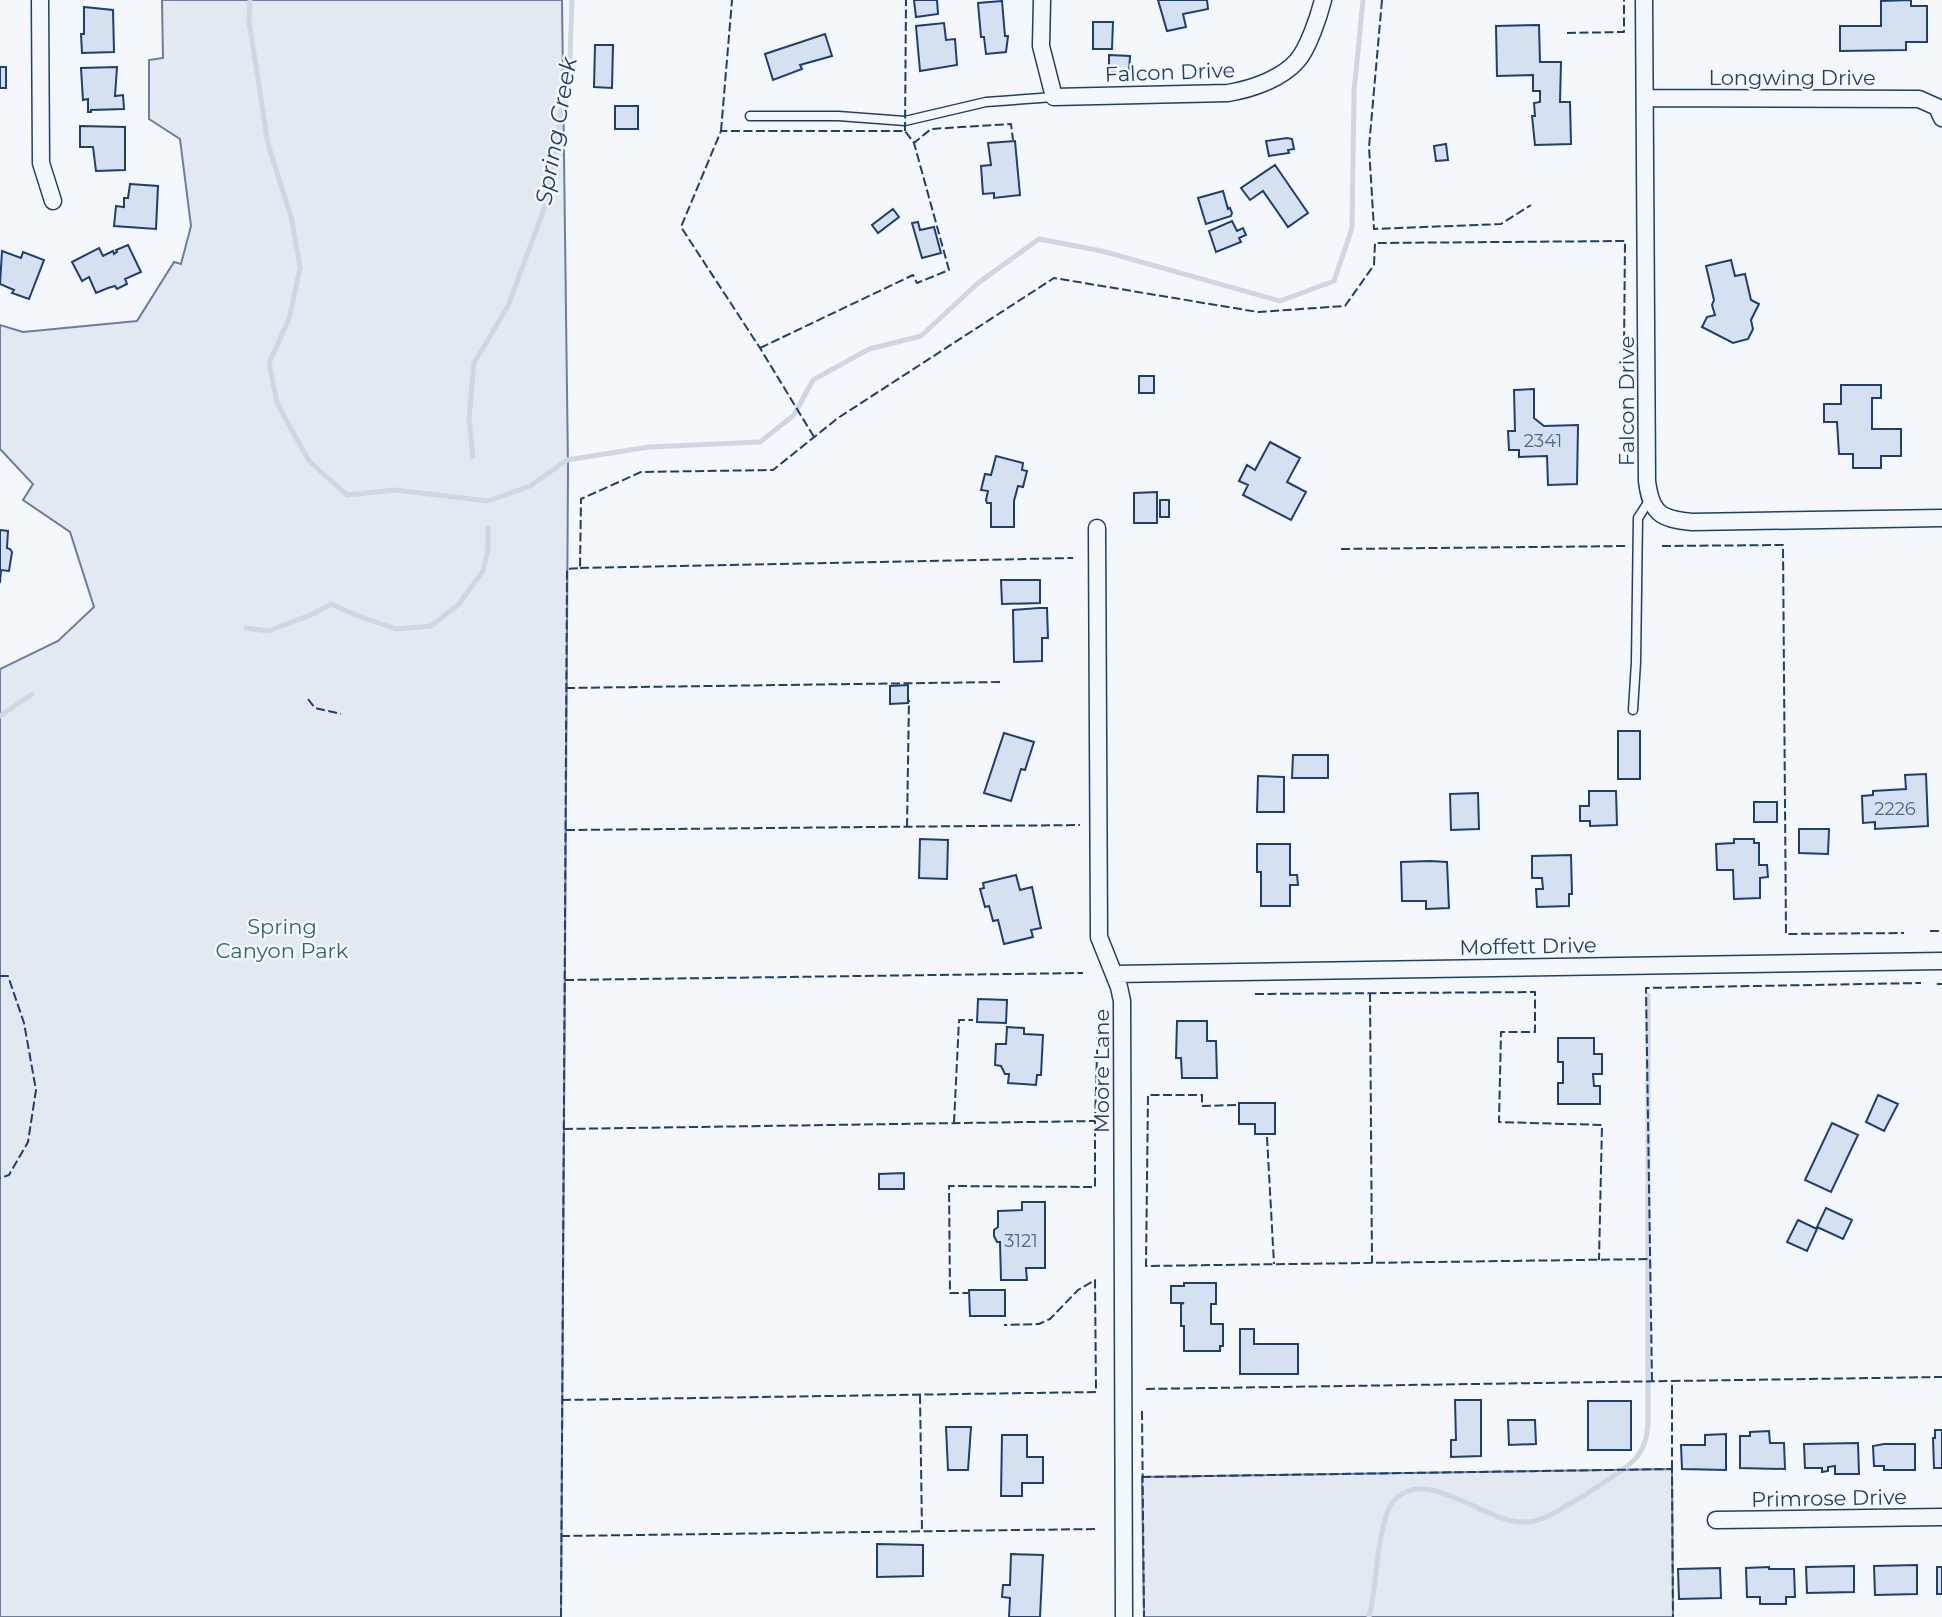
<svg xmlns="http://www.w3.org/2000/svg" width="1942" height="1617" font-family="Montserrat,sans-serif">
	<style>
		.green { fill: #e3e9f0; stroke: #687fa3; stroke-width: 2 }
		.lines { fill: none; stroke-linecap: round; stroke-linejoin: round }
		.stream { stroke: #cfd7e4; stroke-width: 5 }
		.building { fill: #d5e0f0; stroke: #1d3f73; stroke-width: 2 }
		.lane-casing { stroke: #1d3f73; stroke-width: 11 }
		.street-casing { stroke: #1d3f73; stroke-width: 19 }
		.lane { stroke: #f4f7fb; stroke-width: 8 }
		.street { stroke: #f4f7fb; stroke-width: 16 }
		.fence { stroke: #1d3f73; stroke-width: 2; stroke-dasharray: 9 3.5; stroke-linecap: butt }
		.labels { text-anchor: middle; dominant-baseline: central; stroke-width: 5; stroke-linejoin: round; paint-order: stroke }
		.number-label { font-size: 18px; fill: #4b6792 }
		.street-label { font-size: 21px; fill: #1d3f73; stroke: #f4f7fb }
		.park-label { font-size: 21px; fill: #2c6c60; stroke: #f4f7fb }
		.water-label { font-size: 23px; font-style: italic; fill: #1d3f73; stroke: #f4f7fb }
	</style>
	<rect width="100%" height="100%" fill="#f4f7fb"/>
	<path class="green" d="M162,0H562L568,468L561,1617H0V669L58,641L94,607L70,532L23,500L33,484L0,449V325L23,332L137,321L174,262L181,264L191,226L180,139L149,119V60L163,58Z
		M1672,1469L1673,1617H1144L1142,1477Z"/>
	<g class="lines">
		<path class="stream" d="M250,0L249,21L268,144L292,220L300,268L289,319L269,363L277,403L309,461L347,495L395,490L488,501L530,486L567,460L649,447L760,442L794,415L813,380L869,349L921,336L978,283L1039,239L1102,251L1280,301L1334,281L1352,228L1354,92L1363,0
			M473,457L469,418L474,363L508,306L547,201L570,59L572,0
			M246,628L268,631L313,614L331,604L358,616L396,629L431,626L458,605L483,571L488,549V528
			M0,716L32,694
			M1369,1617C1377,1590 1377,1515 1396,1498C1430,1468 1485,1522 1522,1522C1526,1522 1533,1522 1538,1520C1553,1516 1627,1470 1637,1457C1645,1446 1647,1436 1648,1423V995"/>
	</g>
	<path class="building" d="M914,0H937L938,14L916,17Z
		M1158,0H1207L1208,9L1183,14L1186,27L1167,31Z
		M1911,0V6H1927V42H1906V50L1840,51V26H1881V1Z
		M1002,1L1005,36H1008L1006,52L986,54L984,37H981L978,3Z
		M84,7L113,10L114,52L82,53L81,34H84Z
		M1093,22H1113L1112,49H1093Z
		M944,23L946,40L955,39L957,65L920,71L916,26Z
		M1539,25L1540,62H1561L1560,102H1570L1571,144L1535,145L1532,116H1535L1534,103L1540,102V91H1533V75L1497,76L1496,26Z
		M825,34L832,56L800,65L802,69L773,80L765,54Z
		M595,45H613L612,88L594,87Z
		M1109,55L1130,56L1129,73L1109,72Z
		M0,67H6V88H0Z
		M117,67L115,96L123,95L124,109L91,110V112H88V99L83,100L81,68Z
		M615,106H638V129H615Z
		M80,126L125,127V170L96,171L93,147H80Z
		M1287,138L1292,139L1294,149L1288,150L1289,153L1269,156L1266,141Z
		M1015,141L1020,195L994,198V193L983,194L981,166L991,165L988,143Z
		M1446,144L1448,160L1436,161L1434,146Z
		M1275,165L1308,213L1288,227L1263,191L1250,200L1241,188Z
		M130,184L158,186L156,229L114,226L116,206L124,207V198H128Z
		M1223,191L1228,209L1230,208L1232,213L1231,216L1206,224L1198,198Z
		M893,209L899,217L878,233L872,225Z
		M1232,221L1237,231L1243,228L1246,235L1239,238L1241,242L1216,252L1209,231Z
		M918,222L920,230L934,227L941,253L922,258L912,223Z
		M128,245L141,272L125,279L127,284L117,289L115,286L108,288L96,293L89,277L82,281L72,262L99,248L103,256L113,251L114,254L117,252L116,250Z
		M2,251L21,258L23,252L44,260L29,299L12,293L14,290L0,284Z
		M1731,260L1735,276L1745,274L1751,300L1759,304L1751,320L1753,329L1748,339L1733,343L1702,327L1707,317L1715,315L1712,305L1714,300L1706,266Z
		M1139,376H1154V393H1139Z
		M1841,385H1881V398H1872V429H1901V456H1881V468H1853V454H1839L1837,422H1824V404H1841Z
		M1534,389V418L1544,426L1578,425L1577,484L1548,485L1547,456L1519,457V450H1509L1508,431H1515L1514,390Z
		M1270,442L1300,458L1287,482L1306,492L1291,520L1243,495L1248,485L1239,481L1247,465L1255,470Z
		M996,456L1023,463L1022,470L1027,471L1023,487L1018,486L1014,501V527H991V503H987L986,500L988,491L981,490L985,474L991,475Z
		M1157,492V523H1134V493Z
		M1160,500H1169V517H1160Z
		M0,530L8,531L7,548L10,549L12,552L9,571L1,570L0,583Z
		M1001,580H1040V603L1002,604Z
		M1039,608H1047L1048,638H1042V661L1014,662L1013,610Z
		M908,685V703L890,704V686Z
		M1618,731H1640V779H1618Z
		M1004,733L1034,742L1025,770L1021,769L1011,801L984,793Z
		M1293,755H1328V778H1292Z
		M1926,774L1928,826L1875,829V822L1863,823L1862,796L1873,795V791L1906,789L1905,775Z
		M1258,776L1284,777V812H1257Z
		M1589,791H1616L1617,825L1590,826V821H1580V806H1589Z
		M1478,793L1479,829L1451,830L1450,794Z
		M1754,802H1777V822H1754Z
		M1799,829H1829L1828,854L1799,853Z
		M920,839L948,840L947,879L919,878Z
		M1734,839H1754V843H1759V865H1767L1768,877L1760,878V898L1734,899L1733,870H1717L1716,844L1734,843Z
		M1257,844H1290V875H1297L1298,885H1290V906H1261V872H1257Z
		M1571,855L1572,894H1569V906L1537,907L1536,889H1543L1542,878H1532V856Z
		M1430,861L1447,862L1449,908L1426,909V901H1402L1401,862Z
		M1016,875L1020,890L1032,887L1041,928L1031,930L1033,937L1004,944L998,920L993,921L989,906L985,907L980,889L984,888L983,883Z
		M978,999L1007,1000L1006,1023L977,1022Z
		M1177,1021H1207V1041H1216L1217,1078H1182L1181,1058H1176Z
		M1007,1027L1024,1028V1034L1043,1035L1041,1075H1037L1036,1085L1008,1083L1009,1074H1005L1001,1066L995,1065L996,1044H1006Z
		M1558,1038H1594V1054H1602V1074H1593L1594,1086H1600V1104H1558V1083H1563V1062H1558Z
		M1878,1095L1898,1104L1884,1131L1866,1122Z
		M1239,1103H1275V1134H1255V1124H1239Z
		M1832,1123L1858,1135L1831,1192L1805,1180Z
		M904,1173V1189H879V1174Z
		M1022,1202H1045V1268H1026L1027,1280H1001L1000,1242H997L994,1236V1230L998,1227V1211L1022,1210Z
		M1826,1208L1852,1220L1843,1239L1817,1227Z
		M1798,1220L1817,1229L1807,1251L1787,1242Z
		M1184,1283H1216V1304H1211V1324H1223V1346H1220V1351H1184V1326H1181V1304L1184,1303H1171V1286H1184Z
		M969,1290H1005V1316H970Z
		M1240,1329H1254V1344H1298V1374H1240Z
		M1455,1400H1481V1456L1451,1457V1440H1456Z
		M1588,1401H1631V1450H1588Z
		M1508,1420H1535L1536,1444L1509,1445Z
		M946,1427H971L968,1470H948Z
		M1935,1430H1942V1468H1934L1933,1438H1935Z
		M1769,1431L1770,1443H1784L1785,1469L1740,1468V1436H1750V1432Z
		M1726,1434V1470L1682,1469L1681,1445H1705V1435Z
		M1002,1435H1027V1457H1043V1483H1022V1496H1001Z
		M1858,1443L1859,1474H1835V1466L1828,1467V1471L1822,1472V1468H1805L1804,1444Z
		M1884,1444H1915V1470H1884V1466H1874L1873,1446Z
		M877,1544L923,1545V1576L877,1577Z
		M1011,1554L1043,1555L1040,1617H1009L1010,1598L1002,1597L1003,1585H1010Z
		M1917,1565V1594L1875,1595L1874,1566Z
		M1854,1566V1592L1807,1593L1806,1567Z
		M1769,1567V1569H1794L1795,1597H1786V1604H1760V1597H1747L1746,1568Z
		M1937,1567H1942V1594H1937Z
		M1720,1568L1721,1598L1679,1599L1678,1569Z"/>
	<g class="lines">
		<g class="lane-casing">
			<path id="lane" d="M750,116H838L905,121L986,102L1054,97
				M1633,710L1636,662L1638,518L1649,501"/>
		</g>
		<g class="street-casing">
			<path id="street" d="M40,0L41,163L53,201
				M1042,0L1041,46L1054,97L1228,93C1252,89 1281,79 1297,61C1308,49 1319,16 1323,0
				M1644,0L1647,481C1651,513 1660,519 1692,522L1942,518
				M1645,98L1919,99L1937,107L1942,118
				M1097,528L1099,937L1119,987L1122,1001L1124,1617
				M1114,974L1942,961
				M1716,1520L1942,1517"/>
		</g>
		<use href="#lane" class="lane"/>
		<use href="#street" class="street"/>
		<path class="fence" d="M1382,0L1369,147L1374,229L1501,224L1531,205
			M1567,33L1624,32V0
			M721,131L732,0
			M905,131L906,0
			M760,348L913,275L917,283L949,270L914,143
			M814,437L760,348L681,227L721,131H905L914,143L931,129L1011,124L1013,140
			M1662,546L1783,545L1786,934L1904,933
			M1341,549L1627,546
			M580,568L1073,558
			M566,688L1000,682
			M308,699L315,708L341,714
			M907,827L909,700
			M566,830L1080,825
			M1930,931H1942
			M0,976H8L24,1023L36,1090L28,1142L9,1175L0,1178
			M565,980L1083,973
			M1937,984H1942
			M1370,993L1372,1263
			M1255,994L1535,992V1032H1501L1499,1122L1602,1125L1599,1260
			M1236,1105L1202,1106V1095H1148L1146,1266L1650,1259
			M1095,1121L1098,1022
			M954,1123L959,1020H973
			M564,1129L1095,1121V1187L949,1186L950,1293H968
			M1267,1137L1274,1264
			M1652,1381L1646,988L1921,983
			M1146,1389L1672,1381
			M920,1395L922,1531
			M562,1400L1096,1392L1095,1280L1078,1290L1050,1319L1039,1324L1004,1325
			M1142,1411L1144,1617
			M1672,1469V1381L1942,1377
			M1142,1477L1672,1469L1673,1617
			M561,1536L1097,1529
			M561,1617L567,569L580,568L581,499L641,472L773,470L838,418L1054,278L1258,312L1345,306L1374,265L1375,243L1625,241L1624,351"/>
	</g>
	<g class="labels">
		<g class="number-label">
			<text x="1543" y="441">2341</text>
			<text x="1895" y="809">2226</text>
			<text x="1021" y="1241">3121</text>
		</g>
		<g class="street-label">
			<text transform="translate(1170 72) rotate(-2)">Falcon Drive</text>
			<text x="1792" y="77">Longwing Drive</text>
			<text transform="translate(1626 401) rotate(-90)">Falcon Drive</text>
			<text transform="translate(1528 946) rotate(-1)">Moffett Drive</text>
			<text transform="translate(1101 1071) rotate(-90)">Moore Lane</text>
			<text transform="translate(1829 1498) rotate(-1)">Primrose Drive</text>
		</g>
		<g class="park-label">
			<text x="282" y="926">Spring<tspan x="282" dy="24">Canyon Park</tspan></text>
		</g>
		<g class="water-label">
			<text transform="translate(556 131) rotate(-80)">Spring Creek</text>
		</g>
	</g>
</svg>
